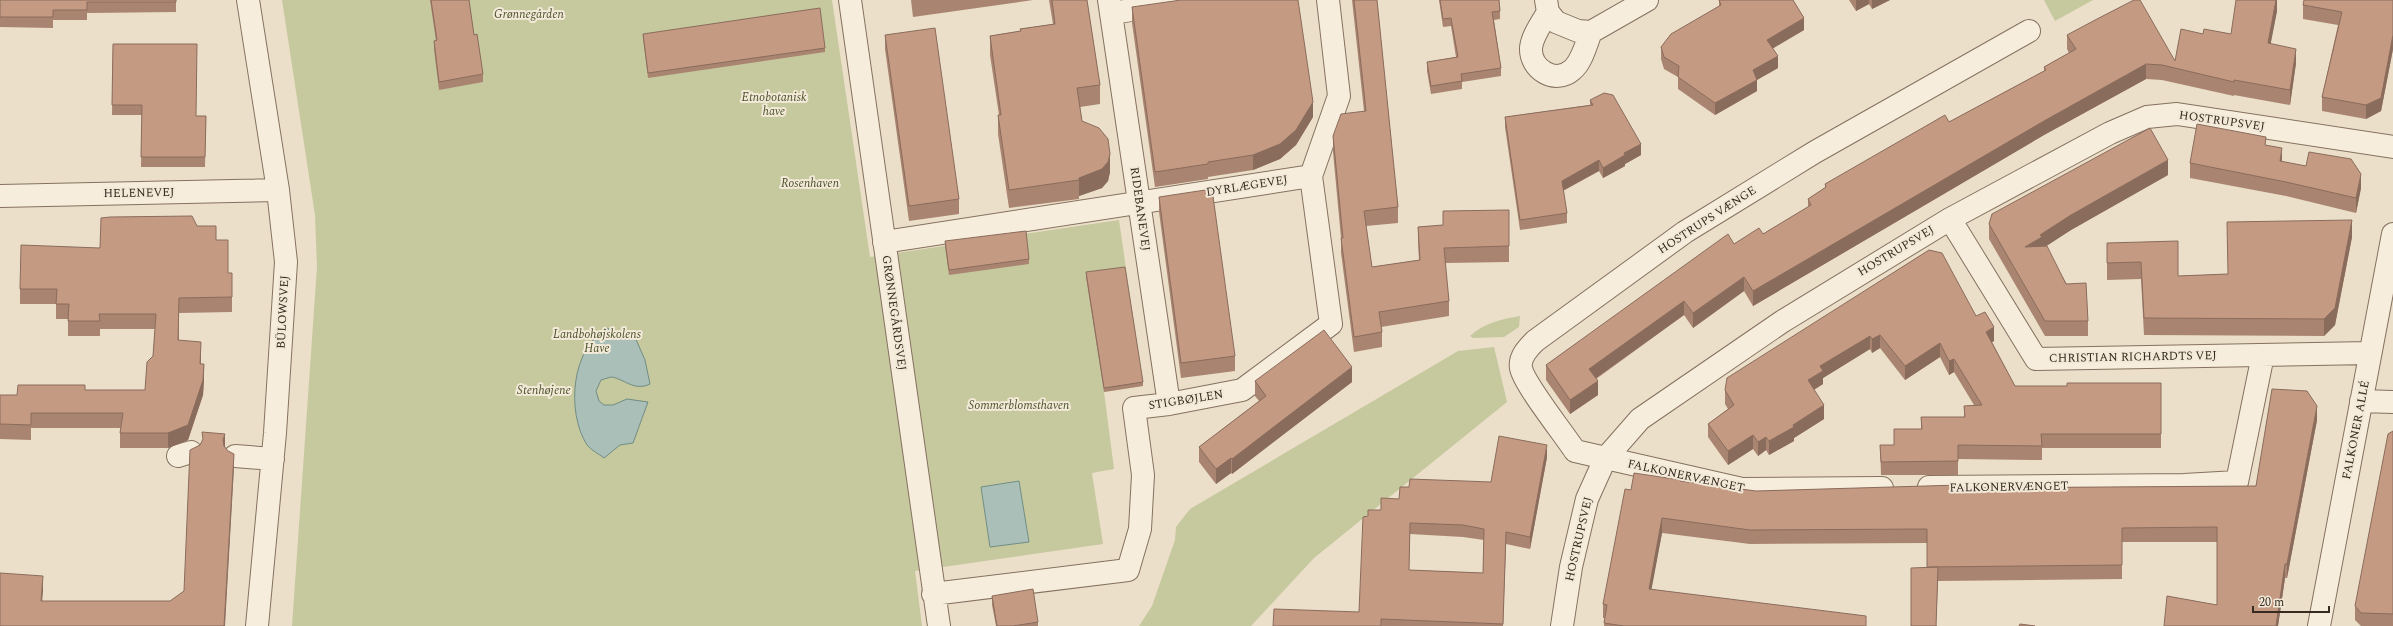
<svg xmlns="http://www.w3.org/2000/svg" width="2393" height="626" font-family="Spectral,serif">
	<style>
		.green { fill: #c6c89e }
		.water { fill: #a9bfb8; stroke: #718d84 }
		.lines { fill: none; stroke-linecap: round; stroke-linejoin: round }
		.minor-casing { stroke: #85715f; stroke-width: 24 }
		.minor { stroke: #f6eddc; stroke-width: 22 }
		.wall { fill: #a98471; fill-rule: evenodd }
		.shaded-wall { fill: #8a6c5c }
		.building { fill: #c59a83; stroke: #8a6c5c; fill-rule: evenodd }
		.labels { text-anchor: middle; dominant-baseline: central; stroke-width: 4; stroke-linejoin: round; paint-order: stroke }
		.park-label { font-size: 12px; font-style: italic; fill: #4a522a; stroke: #f3e9d8 }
		.street-label { font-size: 12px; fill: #372b21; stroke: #f3e9d8 }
	</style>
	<rect width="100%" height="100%" fill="#ebdfc9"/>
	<path class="green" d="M282,0H832L870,257L1119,220L1143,386L1104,392L1114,469L1092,473L1103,544L915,571L922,626H292L317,267L315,215Z
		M2044,0H2093L2055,21Z
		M1520,316L1519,327L1504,337L1473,338L1470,336C1484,323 1502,319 1520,316Z
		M1494,347L1507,402L1314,558L1251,626H1139L1152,606L1175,540L1176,527L1190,509L1458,351Z"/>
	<path class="water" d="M608,328C614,339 623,337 634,335L645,360L650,384C634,392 623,378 611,377L601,380L596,391L599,401L604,405H613L627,399L648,402L633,443L620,445L604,458C599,454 591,450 587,445C566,412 571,347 608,328Z
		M1019,481L1029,542L990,547L981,487Z"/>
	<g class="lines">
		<g class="minor-casing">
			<path id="minor" d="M248,0L278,190L286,262L275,433L257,626
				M850,0L939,626
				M1109,0L1169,404
				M1546,0L1548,12L1556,22L1578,31L1591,32L1647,0
				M1548,12C1542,23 1532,36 1531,48C1530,69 1555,85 1572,70C1582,62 1586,44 1591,32
				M1111,13L1200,0
				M0,196L278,190
				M1950,219L2036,359L2370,353
				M884,242L1311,176
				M2361,401L2393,402
				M178,456L191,452
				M235,456L273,459
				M1929,487L2184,485L2237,482L2263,355
				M1882,488L1742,489L1575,451C1564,434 1524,384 1521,368C1519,357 1528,348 1535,341L1685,232L1815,152L2029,31
				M933,594L1128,570L1140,529L1143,475L1134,408L1169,404L1242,390L1331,324L1311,176L1339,96L1328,0
				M1562,626L1571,567L1587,499L1605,459L1640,419L1783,321L1950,219L2110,133L2147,117L2177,114L2393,147
				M2319,626L2393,234"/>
		</g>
		<use href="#minor" class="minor"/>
	</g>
	<path class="wall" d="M0,0H176V12L87,13V20H53V28L0,27Z
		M430,0H469L474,35L483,74V82L439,90L434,49V41H436Z
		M911,0H1033L913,17Z
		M1049,0H1087L1100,85V104L1080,107L1082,121L1110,172L1108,181L1102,188L1079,196V199L1009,208L998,134V115H999L990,55V36L1020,31V29L1053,24Z
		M1352,0H1377L1398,207V223L1366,226L1372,267L1419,260L1418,242V227L1443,225L1509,210V262L1445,263L1449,301V316L1381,327L1382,332V347L1354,352L1341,253V238L1333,152V136L1364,111Z
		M1439,0H1499L1500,11V19L1494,20L1501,68V76L1462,82V89L1431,94L1427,71V62L1456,57L1451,26L1443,27Z
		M1719,0L1804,30L1772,48L1778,68L1757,80V91L1715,115L1678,89V77L1664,69L1661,59V47L1719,6Z
		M1849,0H1890L1872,9L1869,4L1856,11Z
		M2277,0V11L2270,44L2296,63L2290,105L2234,95V96L2162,80L2146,79L2044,135L1753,306L1744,291L1693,328L1684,315L1596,379L1598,395L1570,414L1546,380V365L1734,244L1763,234L1808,207V199L1825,188V184L1949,122L2044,71V67L2069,53L2067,49V35L2175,61L2203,34H2231Z
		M2393,0V49L2381,111L2366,119L2322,111V97L2338,25L2303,19V5Z
		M1132,7L1313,117L1296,145L1280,159L1253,170L1208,177V179L1155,187L1132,23Z
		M643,34L825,48V52L648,78L643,38Z
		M885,35L959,199V214L909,221L885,49Z
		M113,44L196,116H206L205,167H141L142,115H112Z
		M1590,100L1641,155L1625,164V166L1603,178L1599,171L1563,191L1567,213V223L1520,230L1505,127V117L1590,105Z
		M2266,145L2282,162L2361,188L2356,213L2286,196L2190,178V163Z
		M2168,175L2071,230L2045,246L2088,321V336H2045L1989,239V224Z
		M1159,197L1235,356V371L1181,378L1159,212Z
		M197,226L216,240L228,273H232V312L179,313V340L201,357V364L204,379L203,395L188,440L168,448H120V433L121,428H31V440L0,439V395H17L85,390H145L153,356L155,329H100V336H68V319H56V304H20V289L100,248Z
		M2352,237L2335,325L2324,336L2144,335L2141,279L2107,280V243L2178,276L2228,274Z
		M945,241L1029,259V264L949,275L945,246Z
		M1929,250L1994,341L1992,342L2015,386H2067L2161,383V448H2042V460L1958,459V475H1881L1880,445H1894L1921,429V417H1964V406L1974,405L1954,372L1949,375L1940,357L1905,380L1880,348L1872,353L1870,349L1823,378V384L1814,390L1824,419L1794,438V441L1769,455L1766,450L1758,456L1753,449L1728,465L1708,437V424L1728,409L1725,404V390Z
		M1086,272L1143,382V386L1104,392L1086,277Z
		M1255,381L1352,382L1232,474L1231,473L1216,484L1199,462V447L1259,401L1255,396Z
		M2317,420L2287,578H2285L2278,626H2164L2217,605V542H2122V579L1938,581L1936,626H1911L1927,567V543L1750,544L1662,533L1651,589L1866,626H1604L1605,618H1603V604L1631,490L1681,482L1756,491L1959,488L2256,486Z
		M2393,431V626H2361L2355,620V606Z
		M1547,457L1530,549L1506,544L1503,626H1273L1359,612L1368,516L1381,510L1399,499L1409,487L1491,482ZM1410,534L1463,537L1484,540L1483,573L1409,570Z
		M992,596L1038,622V626H996L992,605Z"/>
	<path class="shaded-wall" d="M1856,0H1869V4L1856,11Z
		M1872,0H1890L1872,9Z
		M2276,0H2277V11L2268,58V43Z
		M1804,18V30L1767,52V40Z
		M2393,35V49L2381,111L2366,119V105Z
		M2296,49V63L2290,105V90Z
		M1778,56V68L1753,82V70Z
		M2146,64V79L2044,135L1753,306V291L2044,121Z
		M1757,80V91L1715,115V103Z
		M1313,102V117L1296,145L1280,159L1253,170V155Z
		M1641,144V155L1625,164V166L1603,178V168L1624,153Z
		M2282,148V162L2280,161Z
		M1110,154V172L1108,181L1102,188L1079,196V178Z
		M1599,160V171L1562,191V181Z
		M2168,160V175L2071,230L2042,249L2025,247L2040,235L2071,215Z
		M2361,174V188L2356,213V198Z
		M2352,220V237L2335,325L2324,336V319Z
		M1744,277V291L1693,328V313Z
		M1684,301V315L1589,383V369Z
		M1994,327V341L1986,346V332Z
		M1880,335V348L1872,353V339Z
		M1870,336V349L1823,378V384L1808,393V380L1820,366Z
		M201,342V357L200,379V364Z
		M1940,343V357L1905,380V366Z
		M1954,359V372L1949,375V361Z
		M204,364V379L203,395L188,440L168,448V433Z
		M1352,367V382L1232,474V459Z
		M1598,381V395L1570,414V400Z
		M1824,405V419L1794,438V441L1769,455V441L1793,425Z
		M2317,406V420L2287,578V564Z
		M225,434V448L223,455V440Z
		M1753,435V449L1728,465V451Z
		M1766,437V450L1758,456V442Z
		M1547,445V457L1530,549V537Z
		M234,454V468L225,626H224Z
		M1231,458V473L1216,484V469Z
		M1662,518V533L1649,603V589Z
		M2285,564V578L2278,626H2276Z
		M43,576V591L41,616V601Z"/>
	<path class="building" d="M0,0H176V2H87V10H53V17H0Z
		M431,0H469L474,35L477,34L483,74L439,82L434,41L437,40Z
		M1052,0H1087L1100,85L1077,88L1082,121L1099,128L1108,139L1110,154L1108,162L1102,169L1079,178V180L1009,190L998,115H1001L990,36L1021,31L1020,29L1055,24Z
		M1181,0H1298L1313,102L1296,130L1280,144L1253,155L1208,162V164L1155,172L1132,7Z
		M1354,0H1377L1398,207L1364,211L1372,267L1420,260L1418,227L1443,225V211L1509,210V246L1444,248L1449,301L1379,312L1382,332L1354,337L1341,238H1343L1333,136L1341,114L1366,111Z
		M1440,0H1499L1500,11L1492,12L1501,68L1461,74L1462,81L1431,86L1427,62L1458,57L1451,18L1443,19Z
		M1719,0H1793L1804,18L1767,40L1778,56L1753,70L1757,80L1715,103L1678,77L1679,66L1664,57L1661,47L1671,34L1721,5Z
		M2134,0H2140L2175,61L2181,29L2203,34L2204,29L2231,34L2236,0H2276L2268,43L2296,49L2290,90L2234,80V82L2162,65L2146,64L2044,121L1753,291L1744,277L1693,313L1684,301L1589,369L1598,381L1570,400L1546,365L1728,234L1734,244L1759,228L1763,234L1811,205L1808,199L1826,187L1825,184L1945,115L1949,122L2046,70L2044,67L2076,49L2067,35L2097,19Z
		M2304,0H2393V35L2381,98L2366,105L2322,97L2342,12L2303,5Z
		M820,8L825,48L648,73L643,34Z
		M935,28L959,199L909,206L885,35Z
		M113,44H197L196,116H206L205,157H141L142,105H112Z
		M1604,93L1613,95L1641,144L1624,153L1625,155L1603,168L1599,160L1562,181L1567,213L1520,220L1505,117L1593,105L1590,100Z
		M2197,124L2266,137L2265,145L2282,148L2280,161L2306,166L2309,152L2351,159L2361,174L2356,198L2286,182L2190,163Z
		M2150,128L2168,160L2071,215L2040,235L2042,237L2025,247L2047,246L2066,284L2086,283L2088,321H2045L1989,224L1992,214Z
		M1212,189L1235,356L1181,363L1159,197Z
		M192,216L197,226H216V240H228V273H232V297L179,298L178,340L201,342L200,364H204L203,380L188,425L168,433H120L123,413H31V425L0,424V395H17L18,385H85V390H145L147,362L153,356L156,314H99L100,321H68L69,304H56L57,289H20L21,245L100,248L101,218L110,217Z
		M2352,220L2335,308L2324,319L2144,318L2141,262L2107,263V243L2178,241V276L2228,274L2227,222Z
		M1026,231L1029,259L949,270L945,241Z
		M1929,250L1942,253L1976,316L1985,312L1994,327L1986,332L2015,386H2067V383H2161V434H2041L2042,446L1958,445V461L1881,462L1880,445H1894V429H1922L1921,417H1965L1964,406L1982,405L1954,359L1949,361L1940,343L1905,366L1880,335L1872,339L1870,336L1820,366L1823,371L1808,380L1824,405L1793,425L1794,427L1769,441L1766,437L1758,442L1753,435L1728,451L1708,424L1734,405L1725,390L1727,378Z
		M1125,267L1143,382L1104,388L1086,272Z
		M1324,330L1352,367L1232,459L1231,458L1216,469L1199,447L1266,396L1255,381Z
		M2272,389L2307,391L2317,406L2287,564H2285L2276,626H2164L2167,596L2217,605V527L2122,528V565L1927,567V529L1750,530L1662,518L1649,589L1866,616V626H1624L1604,623L1607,605L1603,604L1625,489L1631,490L1634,473L1681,480L1680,481L1756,491L1959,485V488L2256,486Z
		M2393,431V614L2361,613L2355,606L2388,434Z
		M202,432L225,434L223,440L224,446L228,451L234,454L224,626H0V573L43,576L41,601H170L184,591L190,450L200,445L203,439Z
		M1499,436L1547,445L1530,537L1506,532L1503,624L1381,619V626H1273L1274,609L1359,612L1363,517L1368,516V510H1381V498L1399,499L1400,487H1409L1410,479L1491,482ZM1410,523L1463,525L1484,529L1483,573L1409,570Z
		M1938,567L1936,626H1937H1911V568Z
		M1033,589L1038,622L1013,626H997L992,596Z
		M2020,624L2035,626H2019Z"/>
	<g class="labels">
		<g class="park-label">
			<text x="529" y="14">Grønnegården</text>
			<text x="774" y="97">Etnobotanisk<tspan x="774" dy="14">have</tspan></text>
			<text x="810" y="183">Rosenhaven</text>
			<text x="597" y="334">Landbohøjskolens<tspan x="597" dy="14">Have</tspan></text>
			<text x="544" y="390">Stenhøjene</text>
			<text x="1019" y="405">Sommerblomsthaven</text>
		</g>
		<g class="street-label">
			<text transform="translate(2222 121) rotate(8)">HOSTRUPSVEJ</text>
			<text transform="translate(1247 186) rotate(-9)">DYRLÆGEVEJ</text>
			<text transform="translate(139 193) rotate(-1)">HELENEVEJ</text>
			<text transform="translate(1140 209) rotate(82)">RIDEBANEVEJ</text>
			<text transform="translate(1707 220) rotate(-33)">HOSTRUPS VÆNGE</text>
			<text transform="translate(1896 251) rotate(-31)">HOSTRUPSVEJ</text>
			<text transform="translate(283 312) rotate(-87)">BÜLOWSVEJ</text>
			<text transform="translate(894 313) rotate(82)">GRØNNEGÅRDSVEJ</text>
			<text transform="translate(2133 357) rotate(-1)">CHRISTIAN RICHARDTS VEJ</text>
			<text transform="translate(1186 400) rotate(-9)">STIGBØJLEN</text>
			<text transform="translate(2356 430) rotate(-79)">FALKONER ALLÉ</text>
			<text transform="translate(1686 476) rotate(12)">FALKONERVÆNGET</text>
			<text transform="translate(2009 487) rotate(-1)">FALKONERVÆNGET</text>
			<text transform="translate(1579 539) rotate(-77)">HOSTRUPSVEJ</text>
		</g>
	</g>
	<path d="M2253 606v6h76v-6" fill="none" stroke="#372b21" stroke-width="2"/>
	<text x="2259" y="606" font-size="12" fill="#372b21" stroke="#f3e9d8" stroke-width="3" paint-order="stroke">20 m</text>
</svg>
